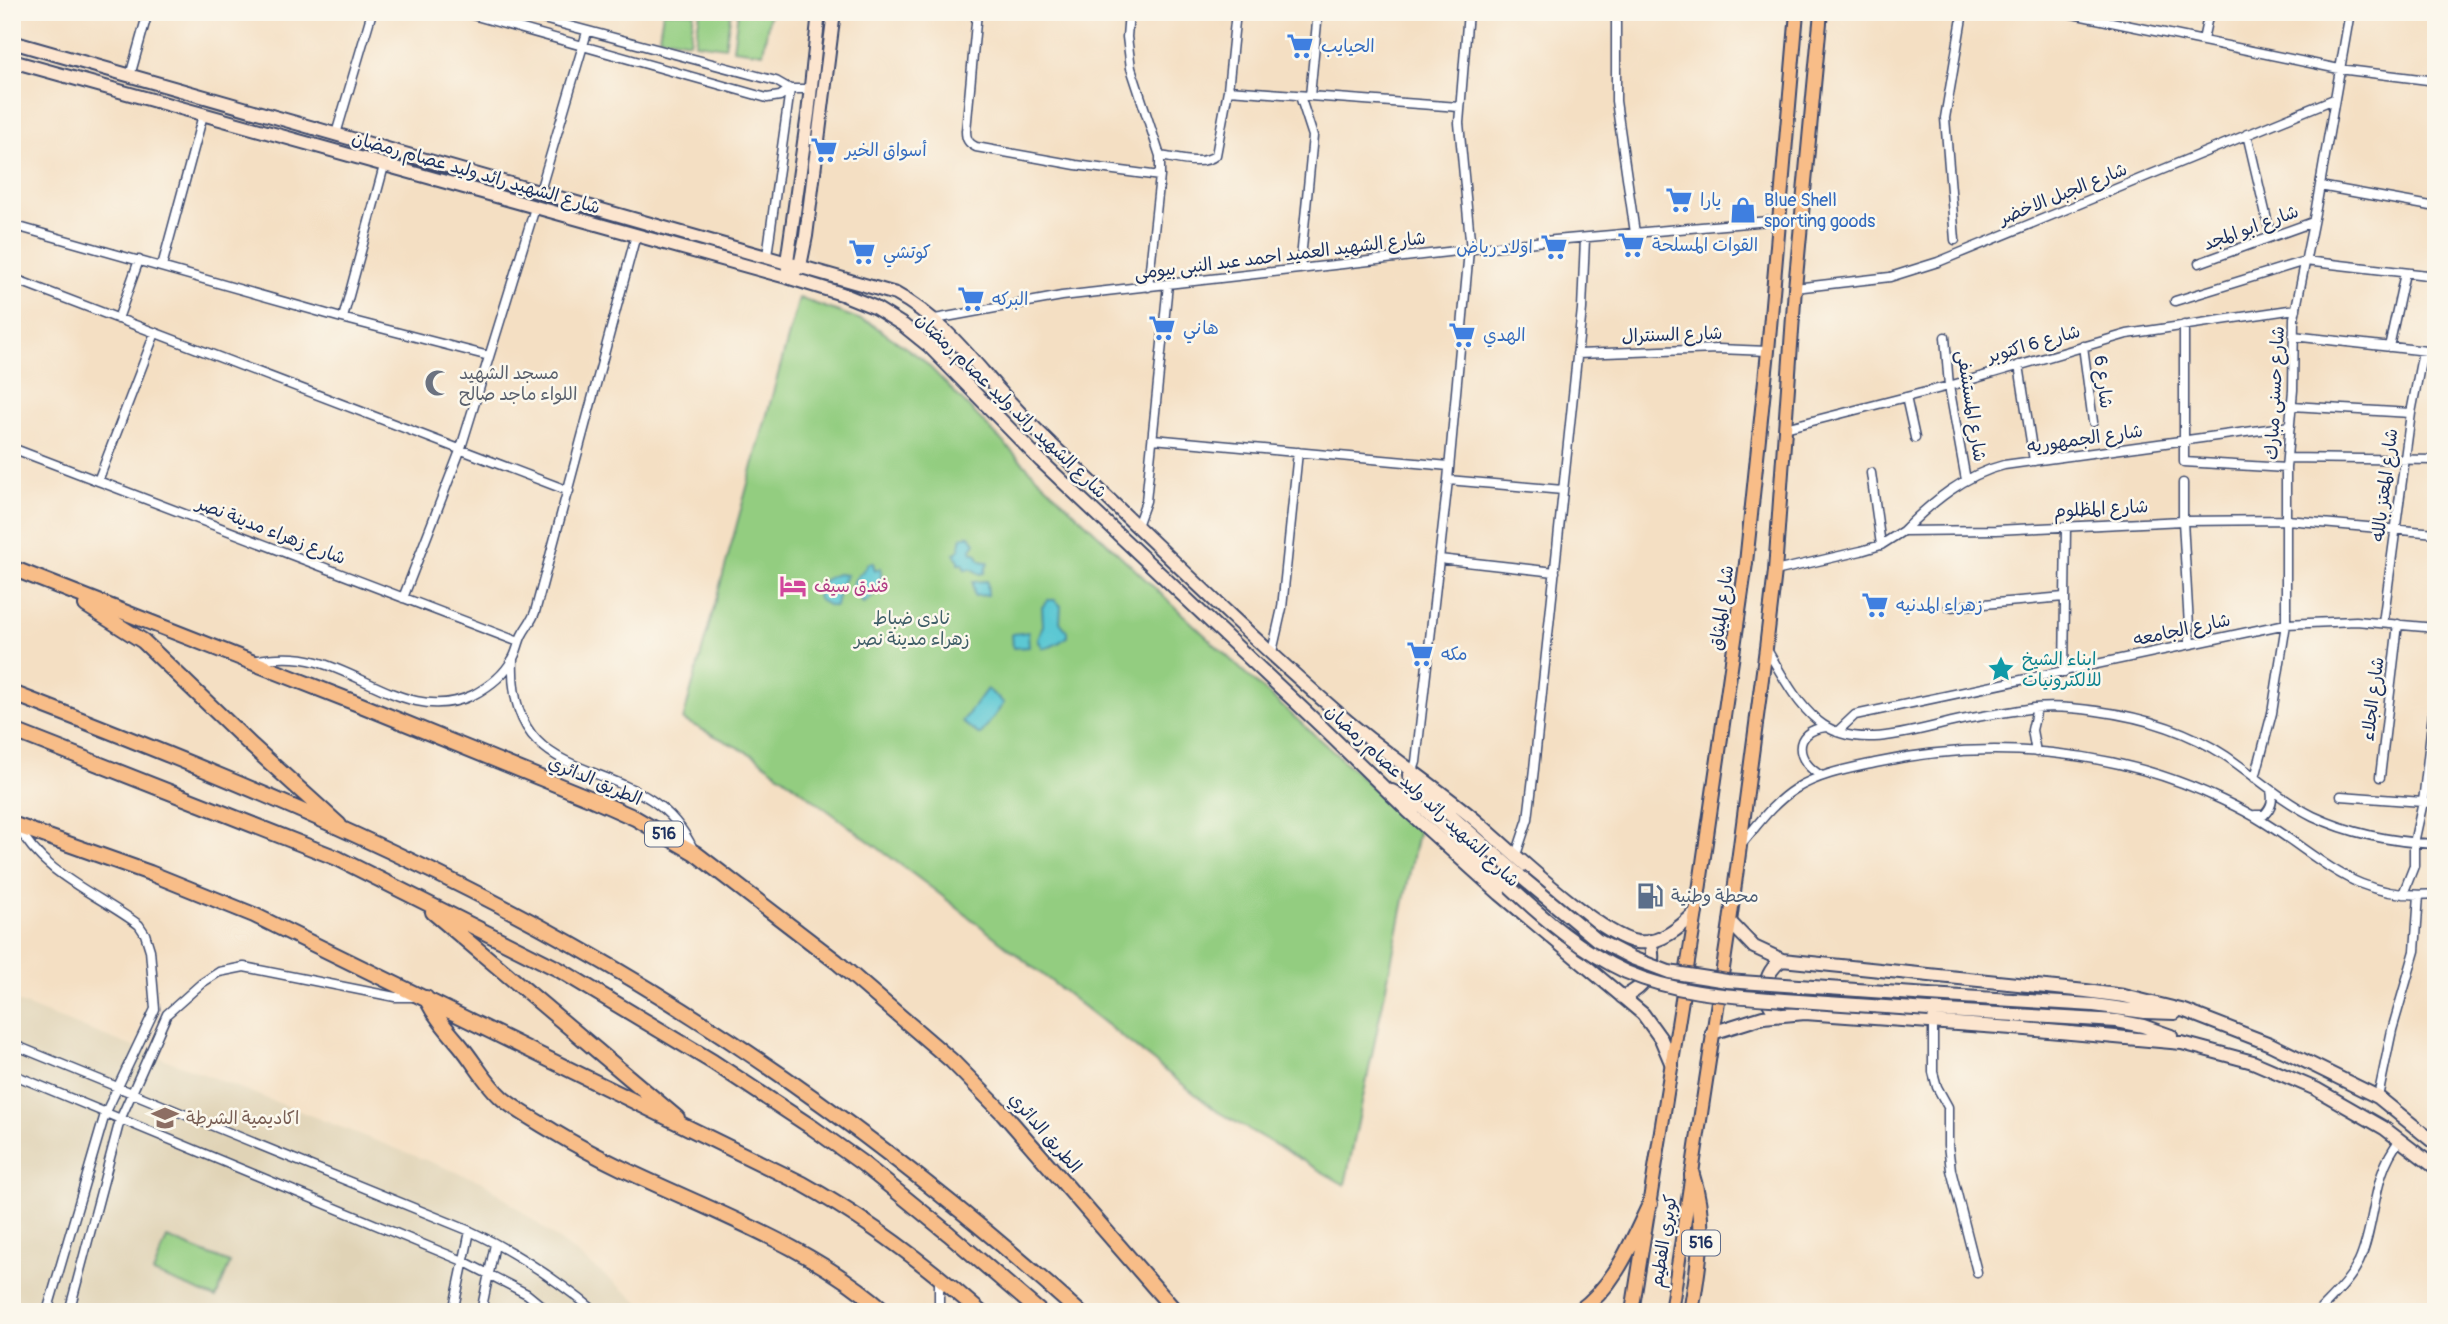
<svg xmlns="http://www.w3.org/2000/svg" width="2448" height="1324" font-family="Pangolin,'Playpen Sans Arabic',sans-serif">
	<style>
		.built { fill: #e0d3b6 }
		.green { fill: #93cd80; stroke: #577e6f; stroke-width: 2 }
		.water { fill: #5cc8d3; stroke: #3c7c98; stroke-width: 2 }
		.lines { fill: none; stroke-linecap: round; stroke-linejoin: round }
		.street-casing { stroke: #3c496d; stroke-width: 11 }
		.secondary-casing { stroke: #3c496d; stroke-width: 16 }
		.primary-casing { stroke: #3c496d; stroke-width: 16 }
		.highway-casing { stroke: #3c496d; stroke-width: 18 }
		.street { stroke: #fff; stroke-width: 8 }
		.secondary { stroke: #fce5cf; stroke-width: 12 }
		.primary { stroke: #f8bd88; stroke-width: 12 }
		.highway { stroke: #f8bd88; stroke-width: 14 }
		.secondary-bridge-casing { stroke: #3c496d; stroke-width: 16; stroke-linecap: butt }
		.secondary-bridge { stroke: #fce5cf; stroke-width: 12 }
		.labels { text-anchor: middle; dominant-baseline: central; stroke-width: 5; stroke-linejoin: round; paint-order: stroke }
		.shield { fill: #fbf7ec; stroke: #5e6b89; stroke-width: 2 }
		.shield-label { font-size: 16px; font-weight: bold; fill: #1b2f5e }
		.shop-label { font-size: 18px; fill: #366cbe; stroke: #fbf7ec; text-anchor: start }
		.street-label { font-size: 18px; fill: #1b2f5e; stroke: #fbf7ec }
		.worship-label { font-size: 18px; fill: #5b616d; stroke: #fbf7ec; text-anchor: start }
		.hotel-label { font-size: 18px; fill: #b23c85; stroke: #fbf7ec; text-anchor: start }
		.park-label { font-size: 18px; fill: #3f5e68; stroke: #fbf7ec }
		.culture-label { font-size: 18px; fill: #0d838f; stroke: #fbf7ec; text-anchor: start }
		.service-label { font-size: 18px; fill: #4e5e75; stroke: #fbf7ec; text-anchor: start }
		.education-label { font-size: 18px; fill: #785e54; stroke: #fbf7ec; text-anchor: start }
	</style>
	<rect width="100%" height="100%" fill="#fbf7ec"/>
	<filter id="ink" filterUnits="userSpaceOnUse"><feTurbulence type="fractalNoise" baseFrequency=".0143" numOctaves="2"/><feDisplacementMap in="SourceGraphic" scale="14" xChannelSelector="R" yChannelSelector="G"/><feConvolveMatrix kernelMatrix="1 2 1 2 8 2 1 2 1" color-interpolation-filters="sRGB"/></filter>
	<filter id="wash" filterUnits="userSpaceOnUse"><feTurbulence type="fractalNoise" baseFrequency=".00686" numOctaves="4" result="noise"/><feDisplacementMap in="SourceGraphic" scale="28" xChannelSelector="R" yChannelSelector="G"/><feGaussianBlur stdDeviation="1.57" result="paint"/><feColorMatrix in="noise" values="0 0 0 0 0 0 0 0 0 0 0 0 0 0 0 0 0 1.4 0 .05"/><feComposite in="paint" operator="in"/></filter>
	<g filter="url(#wash)">
		<rect width="100%" height="100%" fill="#f4dfc3"/>
		<path class="built" d="M12,1000L485,1183L652,1312H12Z"/>
		<path class="green" d="M663,12H694L690,42L659,37Z
			M700,12H731L725,47L695,43Z
			M738,12H770L763,53L733,49Z
			M799,298L870,323L922,359L1037,477L1246,674L1419,828L1345,1185L1218,1112L937,892L755,756L683,720Z
			M167,1238L230,1263L216,1298L153,1273Z"/>
		<path class="water" d="M970,535L975,543L971,549L972,553H976C980,559 977,562 988,562L984,573L980,574L970,568L965,570L963,564H958V559L954,554L959,550L962,537Z
			M868,563H873L875,571L880,568C884,583 876,596 863,603L851,590C854,574 864,574 868,563Z
			M837,574L847,575L840,586L836,606H830L818,599C814,585 826,578 837,574Z
			M987,581L988,595L974,596L973,582Z
			M1048,600H1055L1061,606L1060,622L1067,631V637C1062,641 1049,649 1043,648L1038,640L1043,625L1042,607Z
			M1028,632L1029,647L1013,648L1012,634Z
			M987,689L1004,703L980,735L962,722Z"/>
	</g>
	<g filter="url(#ink)">
		<g class="lines">
			<g class="street-casing">
				<path id="street" d="M462,12L767,98L780,96L790,89H811
					M517,12L776,81L790,89
					M977,12L966,131C966,139 968,143 976,147L1076,165L1160,176
					M1129,12L1127,37L1131,68L1160,156V176L1148,287
					M1468,12L1459,123L1471,250
					M1616,12V101L1635,233
					M2063,12L2339,69L2436,81
					M2429,12L2436,14
					M2203,40L2209,12
					M130,76L148,12
					M1228,90L1459,107
					M1310,96L1318,12
					M336,134L372,12
					M2247,134L2271,237
					M1160,156C1176,158 1202,167 1216,155L1228,90L1236,12
					M2320,186L2436,207
					M540,191L587,32
					M12,225L338,317L489,356
					M1955,240L1945,118L1963,12
					M767,256L790,89
					M2199,263L2313,222
					M162,266L203,115
					M1300,269L1313,136L1300,96
					M12,278L569,491
					M1795,288L1890,277L1938,262L2334,99
					M2175,301L2305,261L2436,276
					M343,318L384,166
					M118,319L139,260
					M2184,325V462L2286,468
					M916,335L935,319L1062,296L1544,241L1780,220
					M2293,336L2436,352
					M1945,337L1949,386L1966,480
					M2083,346L2093,422
					M2389,347L2405,273
					M1577,354L1718,349L1768,351
					M2019,365L2034,461
					M1906,397L1915,438
					M2292,406L2411,413
					M1785,428L1949,386L2127,334L2296,309
					M1153,439L1449,466
					M12,448L519,642
					M2287,458L2436,460
					M1871,473L1881,545
					M1448,480L1563,490
					M98,481L155,333
					M2183,483V521L2190,644
					M1137,526L1146,501L1168,284
					M1903,531C1932,502 1964,475 2004,465L2290,426
					M1439,559L1555,572
					M1775,571L1861,551L1881,545L1903,531L1996,530L2183,521L2287,520L2436,533
					M403,598L460,451L535,208
					M1949,607L2064,597
					M2383,623L2411,413L2423,351
					M1766,648C1781,673 1795,702 1818,721C1857,753 1917,729 1961,720C1985,715 2009,712 2034,708C2054,706 2077,708 2097,711C2141,717 2188,731 2226,756C2255,776 2281,800 2313,816C2351,834 2394,842 2436,844
					M1272,652L1282,608L1298,452
					M513,659C507,803 645,744 693,849
					M253,661C274,657 296,656 317,662C369,676 416,722 473,695C488,687 504,675 512,660C517,653 518,643 522,635C526,627 532,621 535,612L636,235
					M2064,673L2066,527
					M1837,732L1855,715L2286,624L2356,621L2436,628
					M2036,752L2032,730L2037,708
					M1413,771L1416,762L1448,480L1469,250
					M1822,776C1795,762 1791,731 1826,727
					M2380,777L2398,624
					M2255,778L2272,713L2286,624V468L2293,390L2294,318L2316,208L2350,12
					M2341,796L2436,803
					M2255,815H2264C2272,807 2273,801 2271,790
					M18,826C42,874 98,894 139,925L145,934L150,950L155,1009L105,1114L47,1312
					M1743,842C1759,823 1773,803 1795,789C1819,774 1847,769 1875,763C1990,738 2117,749 2222,800C2237,807 2251,814 2265,823C2326,861 2357,901 2436,894
					M1516,855L1528,819L1534,769L1582,309L1585,239
					M2403,894L2414,866V843L2423,802L2436,687
					M1933,1023V1072L1937,1087L1948,1107V1145L1951,1170L1977,1272
					M12,1044L470,1231C516,1252 557,1280 596,1312
					M12,1074L463,1261L527,1294L549,1312
					M2378,1097L2392,1030L2415,951L2419,895
					M939,1278V1312
					M69,1312L120,1120L167,1014L202,983L219,972L244,967L395,997H418
					M453,1312L470,1231
					M481,1312L495,1244
					M2318,1312C2333,1296 2349,1282 2359,1262C2377,1222 2371,1175 2400,1140"/>
			</g>
			<g class="secondary-casing">
				<path id="secondary" d="M12,42L896,294C939,317 968,355 1000,391C1022,416 1046,440 1071,463C1159,547 1246,633 1338,713C1383,753 1435,785 1480,824C1511,851 1600,936 1637,942C1660,945 1681,927 1696,912
					M12,61L790,278L842,294L874,307L903,325L929,346L1041,461L1322,727L1408,811L1500,894L1643,1014L1661,1039L1672,1065
					M788,269L787,262L808,114L819,12
					M794,272L800,266L806,236L834,12
					M1409,775L1425,793L1520,876
					M1392,791L1423,808L1510,887
					M1730,922L1754,947L1782,960L2086,991L2124,996L2185,1011L2270,1044L2378,1097L2436,1144
					M1929,995L2094,1005L2145,1012L2175,1013
					M1622,997C1647,988 1657,966 1650,941
					M1929,1010L2117,1021L2143,1026L2171,1036
					M1777,1014C1760,997 1763,973 1782,960
					M1712,1033L1763,1017L1805,1013L2026,1029L2182,1043L2253,1062L2316,1089L2384,1128L2436,1168"/>
			</g>
			<g class="primary-casing">
				<path id="primary" d="M1632,1312L1696,912L1746,563L1768,351L1797,12
					M1671,1312L1730,922L1766,648L1775,571L1795,288L1821,12"/>
			</g>
			<g class="highway-casing">
				<path id="highway" d="M12,568L361,705L592,799L635,818L695,853L837,962L952,1061L1004,1114L1176,1312
					M86,605L143,641L252,746L339,825
					M12,693C204,767 396,845 575,946C757,1048 924,1173 1079,1312
					M12,730L337,858L558,969L713,1062L813,1128L862,1163L949,1234L1040,1312
					M12,824L150,873L254,915L803,1184C866,1219 926,1264 980,1312
					M433,912L677,1118
					M426,998C435,1016 447,1030 460,1045C475,1063 485,1083 503,1099C519,1112 538,1122 556,1133C663,1198 791,1228 886,1312
					M1578,1312C1615,1286 1631,1244 1650,1204
					M1691,1312C1699,1264 1707,1221 1692,1175"/>
			</g>
			<use href="#street" class="street"/>
			<use href="#secondary" class="secondary"/>
			<use href="#primary" class="primary"/>
			<use href="#highway" class="highway"/>
			<g class="secondary-bridge-casing">
				<path id="secondary-bridge" d="M1520,876L1597,940L1632,958L1669,972L1727,981L1929,995
					M1510,887C1545,920 1581,951 1626,972C1677,994 1730,996 1784,1000C1832,1003 1880,1007 1929,1010"/>
			</g>
			<use href="#secondary-bridge" class="secondary-bridge"/>
		</g>
	</g>
	<defs>
		<g id="supermarket-bare" transform="scale(2.1)"><path d="M-6-5.5h2.5l.6 2H6L4.5 2H-2.5L-4.4-4H-6ZM-1.5 3.2a1.3 1.3 0 1 0 .1 0ZM3 3.2a1.3 1.3 0 1 0 .1 0Z" fill="#3f7fe0" stroke="#fbf7ec" stroke-width="2.5" paint-order="stroke"/></g>
		<g id="shop-bare" transform="scale(2.1)"><path d="M-5-2.5h2.3a2.7 3.5 0 0 1 5.4 0H5L5.5 6h-11ZM-1.5-2.5h3a1.5 2.3 0 0 0-3 0Z" fill="#3f7fe0" stroke="#fbf7ec" stroke-width="2.5" paint-order="stroke"/></g>
		<g id="mosque-bare" transform="scale(2.1)"><path d="M3.5-4.9A6 6 0 1 0 3.5 4.9A5 5 0 1 1 3.5-4.9Z" fill="#6b7280" stroke="#fbf7ec" stroke-width="2.5" paint-order="stroke"/></g>
		<g id="hotel-bare" transform="scale(2.1)"><path d="M-6-4.5h1.5V1H6V5H4.5V3h-9V5H-6ZM-4 0a1.8 1.8 0 1 1 3.6 0ZM.5 0V-2.5h3Q6-2.5 6 0Z" fill="#d1479c" stroke="#fbf7ec" stroke-width="2.5" paint-order="stroke"/></g>
		<g id="sight-bare" transform="scale(2.1)"><path d="M0-6L1.8-2.2L6-1.7L2.9 1.2L3.7 5.4L0 3.3L-3.7 5.4L-2.9 1.2L-6-1.7L-1.8-2.2Z" fill="#0f9aa8" stroke="#fbf7ec" stroke-width="2.5" paint-order="stroke"/></g>
		<g id="fuel-bare" transform="scale(2.1)"><path d="M-5.5-6h7V0h2V4h1.3V-2.5L3-4.5l.8-.8L6-3V5H2.5V1h-1V6h-7ZM-4.2-4.7v3.2H.2V-4.7Z" fill="#5c6f8a" stroke="#fbf7ec" stroke-width="2.5" paint-order="stroke"/></g>
		<g id="university-bare" transform="scale(2.1)"><path d="M0-5L7-2L0 1L-7-2ZM-4 1L0 2.5L4 1V4Q0 6-4 4Z" fill="#8d6e63" stroke="#fbf7ec" stroke-width="2.5" paint-order="stroke"/></g>
	</defs>
	<g fill-rule="evenodd">
		<use href="#supermarket-bare" x="1300" y="46"/>
		<use href="#supermarket-bare" x="824" y="150"/>
		<use href="#supermarket-bare" x="1679" y="200"/>
		<use href="#shop-bare" x="1743" y="210"/>
		<use href="#supermarket-bare" x="1631" y="245"/>
		<use href="#supermarket-bare" x="1554" y="247"/>
		<use href="#supermarket-bare" x="862" y="252"/>
		<use href="#supermarket-bare" x="971" y="299"/>
		<use href="#supermarket-bare" x="1162" y="328"/>
		<use href="#supermarket-bare" x="1462" y="335"/>
		<use href="#mosque-bare" x="438" y="383"/>
		<use href="#hotel-bare" x="793" y="586"/>
		<use href="#supermarket-bare" x="1875" y="605"/>
		<use href="#supermarket-bare" x="1420" y="654"/>
		<use href="#sight-bare" x="2001" y="669"/>
		<use href="#fuel-bare" x="1650" y="896"/>
		<use href="#university-bare" x="165" y="1118"/>
	</g>
	<g class="labels">
		<g class="shield">
			<rect x="645" y="821.5" width="38" height="25" rx="5"/>
			<rect x="1682" y="1230.5" width="38" height="25" rx="5"/>
		</g>
		<g class="shield-label">
			<text x="664" y="834">516</text>
			<text x="1701" y="1243">516</text>
		</g>
		<g class="shop-label">
			<text x="1321" y="46">الحيايب</text>
			<text x="845" y="150">أسواق الخير</text>
			<text x="1700" y="200">يارا</text>
			<text x="1764" y="200">Blue Shell<tspan x="1764" dy="21">sporting goods</tspan></text>
			<text x="1652" y="245">القوات المسلحة</text>
			<text x="1533" y="247" text-anchor="end">اولاد رياض</text>
			<text x="883" y="252">كوتشي</text>
			<text x="992" y="299">البركه</text>
			<text x="1183" y="328">هاني</text>
			<text x="1483" y="335">الهدي</text>
			<text x="1896" y="605">زهراء المدنيه</text>
			<text x="1441" y="654">مكه</text>
		</g>
		<g class="street-label">
			<text transform="translate(476 173) rotate(16)">شارع الشهيد رائد وليد عصام رمضان</text>
			<text transform="translate(2063 194) rotate(-22)">شارع الجبل الاخضر</text>
			<text transform="translate(2251 228) rotate(-20)">شارع ابو المجد</text>
			<text transform="translate(1280 256) rotate(-7)">شارع الشهيد العميد احمد عبد النبى بيومى</text>
			<text transform="translate(1672 335) rotate(-2)">شارع السنترال</text>
			<text transform="translate(2034 344) rotate(-16)">شارع 6 اكتوبر</text>
			<text transform="translate(2103 382) rotate(83)">شارع 6</text>
			<text transform="translate(2275 393) rotate(-87)">شارع حسنى مبارك</text>
			<text transform="translate(1011 406) rotate(44)">شارع الشهيد رائد وليد عصام رمضان</text>
			<text transform="translate(1971 406) rotate(81)">شارع المستشفى</text>
			<text transform="translate(2085 439) rotate(-8)">شارع الجمهوريه</text>
			<text transform="translate(2385 485) rotate(-83)">شارع المعتز بالله</text>
			<text transform="translate(2101 509) rotate(-3)">شارع المظلوم</text>
			<text transform="translate(271 531) rotate(21)">شارع زهراء مدينة نصر</text>
			<text transform="translate(1722 608) rotate(-82)">شارع الميثاق</text>
			<text transform="translate(2182 630) rotate(-12)">شارع الجامعه</text>
			<text transform="translate(2373 699) rotate(-83)">شارع الجلاء</text>
			<text transform="translate(595 781) rotate(23)">الطريق الدائري</text>
			<text transform="translate(1422 796) rotate(43)">شارع الشهيد رائد وليد عصام رمضان</text>
			<text transform="translate(1045 1133) rotate(49)">الطريق الدائري</text>
			<text transform="translate(1664 1241) rotate(-81)">كوبري الفطيم</text>
		</g>
		<g class="worship-label">
			<text x="459" y="373">مسجد الشهيد<tspan x="459" dy="21">اللواء ماجد صالح</tspan></text>
		</g>
		<g class="hotel-label">
			<text x="814" y="586">فندق سيف</text>
		</g>
		<g class="park-label">
			<text x="912" y="618">نادى ضباط<tspan x="912" dy="21">زهراء مدينة نصر</tspan></text>
		</g>
		<g class="culture-label">
			<text x="2022" y="659">ابناء الشيخ<tspan x="2022" dy="21">للالكترونيات</tspan></text>
		</g>
		<g class="service-label">
			<text x="1671" y="896">محطة وطنية</text>
		</g>
		<g class="education-label">
			<text x="186" y="1118">اكاديمية الشرطة</text>
		</g>
	</g>
	<rect width="2448" height="1324" fill="none" stroke="#fbf7ec" stroke-width="42"/>
</svg>
